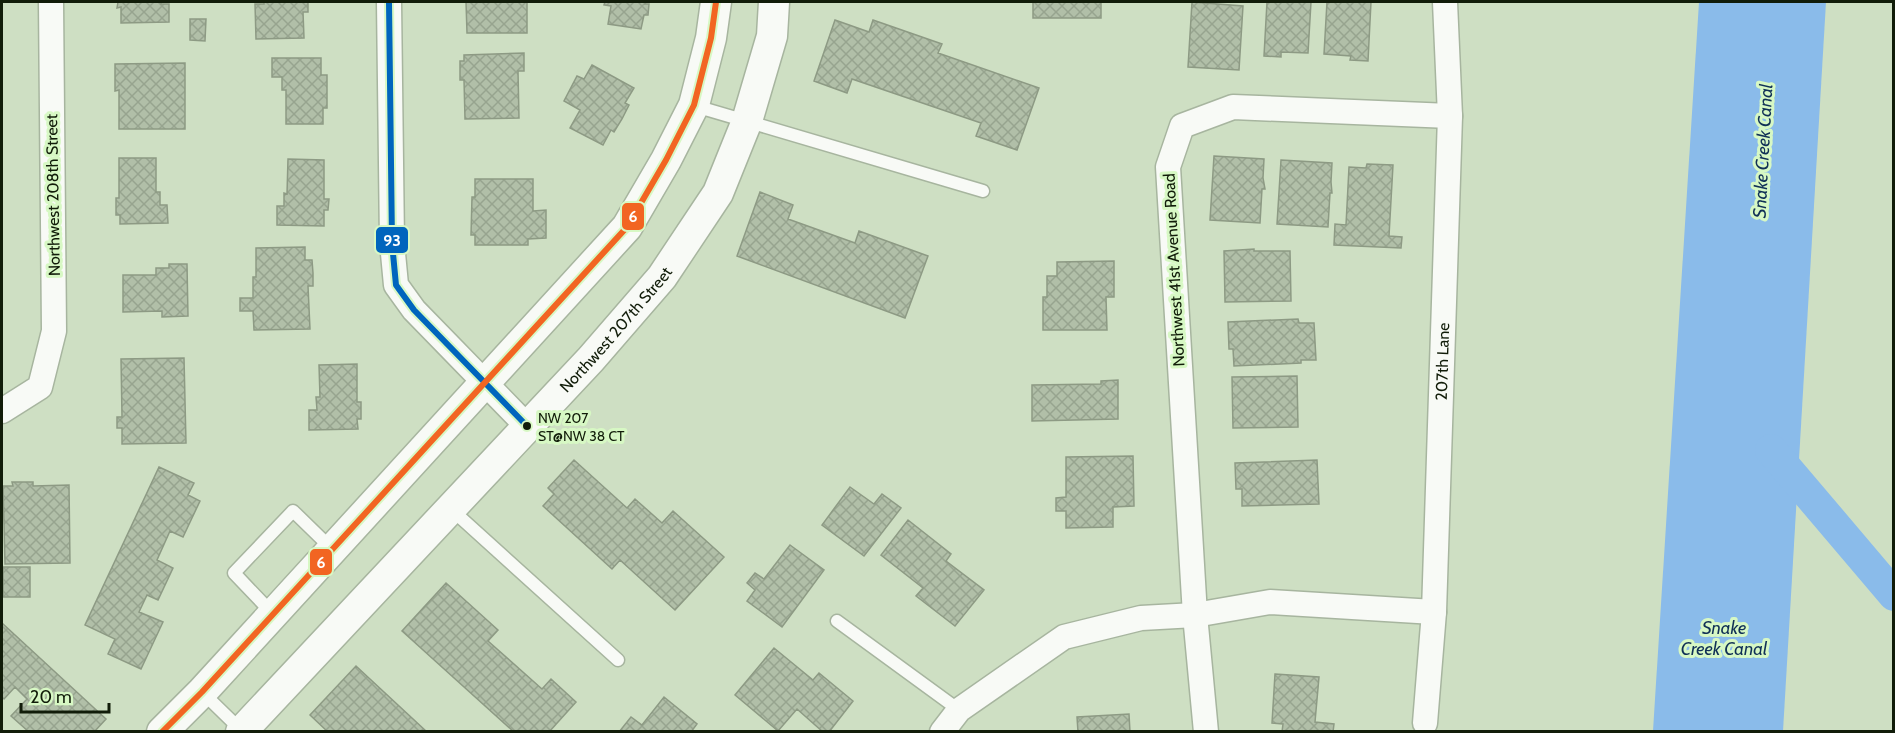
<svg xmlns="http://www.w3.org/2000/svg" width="1895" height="733" font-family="Cabin,sans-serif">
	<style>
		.water { fill: #8abbea }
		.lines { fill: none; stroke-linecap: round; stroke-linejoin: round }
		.canal { stroke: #8abbea; stroke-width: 32 }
		.building { fill: url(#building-cross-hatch); stroke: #8d9a84; stroke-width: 1.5 }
		.service-casing { stroke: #a7b59f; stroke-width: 15 }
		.minor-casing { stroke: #a7b59f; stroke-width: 27 }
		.tertiary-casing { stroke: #a7b59f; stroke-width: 33 }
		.service { stroke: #f8faf6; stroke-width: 12 }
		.minor { stroke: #f8faf6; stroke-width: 24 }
		.tertiary { stroke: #f8faf6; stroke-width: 30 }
		.bus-1-casing { stroke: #d7f8c4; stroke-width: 10 }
		.bus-2-casing { stroke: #d7f8c4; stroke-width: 10 }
		.bus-1 { stroke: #0065bd; stroke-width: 6 }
		.bus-2 { stroke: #f26522; stroke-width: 6 }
		.bus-dot { fill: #111c09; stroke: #d7f8c4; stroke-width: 2 }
		.labels { text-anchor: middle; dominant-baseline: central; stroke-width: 6; stroke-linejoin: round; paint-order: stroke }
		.bus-label { font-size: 14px; fill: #111c09; stroke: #d7f8c4; text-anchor: start }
		.street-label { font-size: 16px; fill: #111c09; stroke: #d7f8c4 }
		.water-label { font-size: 18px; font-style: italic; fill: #103056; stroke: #d7f8c4 }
		.line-badge { stroke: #d7f8c4; stroke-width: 2 }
		.badge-label { font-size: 16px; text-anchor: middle; font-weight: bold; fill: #fff }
	</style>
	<defs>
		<pattern id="building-cross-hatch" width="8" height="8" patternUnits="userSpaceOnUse" patternTransform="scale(1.5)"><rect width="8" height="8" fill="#b1bfa8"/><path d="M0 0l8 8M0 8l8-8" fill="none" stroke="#97a48f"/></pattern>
	</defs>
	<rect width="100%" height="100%" fill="#cedfc3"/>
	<path class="water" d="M1699,2H1826L1783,731H1653Z"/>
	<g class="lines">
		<path class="canal" d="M1771,450L1894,595"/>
	</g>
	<path class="building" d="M118,2H161V4H169V22L121,23V7L117,8Z
		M264,2H308V12H303L304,38L256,39L255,4H264Z
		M466,2H527V33H467Z
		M605,2H646L645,4H649L648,15H644L641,29L608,24L611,6L604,5Z
		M1033,2H1101V18H1033Z
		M1192,2L1243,6L1239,70L1188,67Z
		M1267,2H1311L1308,53L1281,52V57L1264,56Z
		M1327,2H1371L1368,61L1350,60L1351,56L1324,54Z
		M190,19H206L205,41L190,40Z
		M835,20L869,32L873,20L942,44L938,53L1039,88L1017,150L976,136L981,123L852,79L847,93L814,81Z
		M524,53V71H518L519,118L465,119L464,80H460V61H464V55Z
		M272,58H321V75H327V108H323V124H286V90H282V77H272Z
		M185,63V129H119V90L115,91V64Z
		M592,65L634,88L625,103L629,105L622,119L614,132L611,130L603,145L570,128L580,110L564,101L577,76L584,79Z
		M1214,156L1264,159L1263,178L1265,189H1262L1260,223L1210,220Z
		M119,158H156V192H160V205H167L168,223L120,224V215H116V198H119Z
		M288,159L324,160V199H329L328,210H324V226L277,225V206H284V193L287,194Z
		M1281,160L1332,163L1331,182L1332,193H1330L1328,227L1277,224Z
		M1367,164L1393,165L1389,236L1402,237L1401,248L1334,245L1335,224L1346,225L1349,167L1366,168Z
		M475,179H533V211L546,210V238L528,239V245H475V235H471L472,197H475Z
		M760,192L793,205L788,219L855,243L859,231L928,256L905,318L737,256Z
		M305,247V260H312L313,273V286H308L310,329L254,330L253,311H240V298H253V277H256V248Z
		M1254,249V251H1290L1291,301L1225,302L1224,251Z
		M1114,261V297H1106L1107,330H1043V297H1047V276H1057V262Z
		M169,264H187L188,316L162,317V311L123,312V275H156V268H169Z
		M1298,319L1299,323H1314L1316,360H1301V363L1234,366L1233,349H1229L1228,322Z
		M184,358L186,443L122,444V428H117V417H122L121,359Z
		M357,364V402H361V419H357L358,429L309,430V410H317L316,397H320L319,365Z
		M1297,376L1298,427L1233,428L1232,377Z
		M1118,380V419L1032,421V385L1101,384V381Z
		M1133,456L1134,506L1113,507V527L1066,528V511H1056V498L1066,497V457Z
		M574,460L627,508L635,499L662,523L673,511L724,557L675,610L620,560L612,569L543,506L554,494L548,488Z
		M1317,460L1319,504L1242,506V489H1236L1235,463Z
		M159,467L194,483L188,495L200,501L183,537L170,531L157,560L173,568L158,600L147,595L139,612L163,622L141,669L108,654L115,639L85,625Z
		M12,482H33V486L69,485L70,563L5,564L3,486H13Z
		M850,487L874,504L882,494L901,508L864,556L822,525Z
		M908,520L951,554L946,561L984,590L955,626L916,596L923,588L881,555Z
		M790,545L824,570L782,627L747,601L755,590L747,583L755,573L764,579Z
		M3,567H30V597H3Z
		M446,583L498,630L488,641L542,689L551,679L576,702L549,732H514L402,631Z
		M2,623L106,719L94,732H29L11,716L27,699L15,687L4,699L2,697Z
		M774,648L813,680L819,673L853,701L829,732H823L797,709L778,731L735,695Z
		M356,666L427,732H328L310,715Z
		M1275,674L1319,677L1315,722L1334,724L1333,732H1282L1283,724L1272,723Z
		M664,697L697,724L691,732H619L631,717L642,725Z
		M1129,714L1130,732H1078L1077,717Z"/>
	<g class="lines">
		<g class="service-casing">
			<path id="service" d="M695,106L983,191
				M451,509L618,660
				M273,614L234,573L293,511L332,549
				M837,621L959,710
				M203,693L242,731"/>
		</g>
		<g class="minor-casing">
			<g id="minor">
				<path d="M389,2L392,243L396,285L414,310L527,426"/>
				<path d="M2,411L40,387L54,331L51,2"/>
				<path id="s1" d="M1425,723L1434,612L1450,116L1445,2"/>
				<path d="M942,732L959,710L1064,637L1141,618L1195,615L1270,602L1434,612"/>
				<path d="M1206,732L1195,615L1168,167L1182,126L1233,107L1450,116"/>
			</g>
		</g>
		<g class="tertiary-casing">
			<g id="tertiary">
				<path d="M162,732L202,692L627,227L666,160L694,105L711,38L716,2"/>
				<path id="s2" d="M241,732L591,359L662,277L718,193L747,121L772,36L774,2"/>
			</g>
		</g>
		<use href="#service" class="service"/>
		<use href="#minor" class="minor"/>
		<use href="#tertiary" class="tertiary"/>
		<g class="bus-1-casing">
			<path id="bus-1" d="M389,2L392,243L396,285L414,310L527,426"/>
		</g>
		<g class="bus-2-casing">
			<path id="bus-2" d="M162,732L202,692L627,227L666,160L694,105L711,38L716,2"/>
		</g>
		<use href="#bus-1" class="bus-1"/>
		<use href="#bus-2" class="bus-2"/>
	</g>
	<circle class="bus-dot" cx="527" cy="426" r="5"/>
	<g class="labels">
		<g class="bus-label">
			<text x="538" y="418">NW 207<tspan x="538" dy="18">ST@NW 38 CT</tspan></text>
		</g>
		<g class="street-label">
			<text transform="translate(53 195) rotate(-91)">Northwest 208th Street</text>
			<text transform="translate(1174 270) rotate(-93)">Northwest 41st Avenue Road</text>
			<text stroke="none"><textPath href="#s2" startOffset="550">Northwest 207th Street</textPath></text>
			<text stroke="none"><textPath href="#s1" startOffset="362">207th Lane</textPath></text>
		</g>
		<g class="water-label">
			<text transform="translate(1763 151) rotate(-87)">Snake Creek Canal</text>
			<text x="1724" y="628">Snake<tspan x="1724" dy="21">Creek Canal</tspan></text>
		</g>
	</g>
	<g class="line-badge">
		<rect x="621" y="202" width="24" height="29" rx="6" fill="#f26522"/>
		<rect x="375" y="226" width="34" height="28" rx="6" fill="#0065bd"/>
		<rect x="309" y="548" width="24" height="28" rx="6" fill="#f26522"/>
	</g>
	<g class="badge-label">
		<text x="633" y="222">6</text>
		<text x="392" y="246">93</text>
		<text x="321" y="568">6</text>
	</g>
	<rect width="1895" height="733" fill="none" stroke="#111c09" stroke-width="6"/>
	<path d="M21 703v9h88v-9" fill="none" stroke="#111c09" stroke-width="3"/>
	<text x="30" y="703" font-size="18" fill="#111c09" stroke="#d7f8c4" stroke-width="4.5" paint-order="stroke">20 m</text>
</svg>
